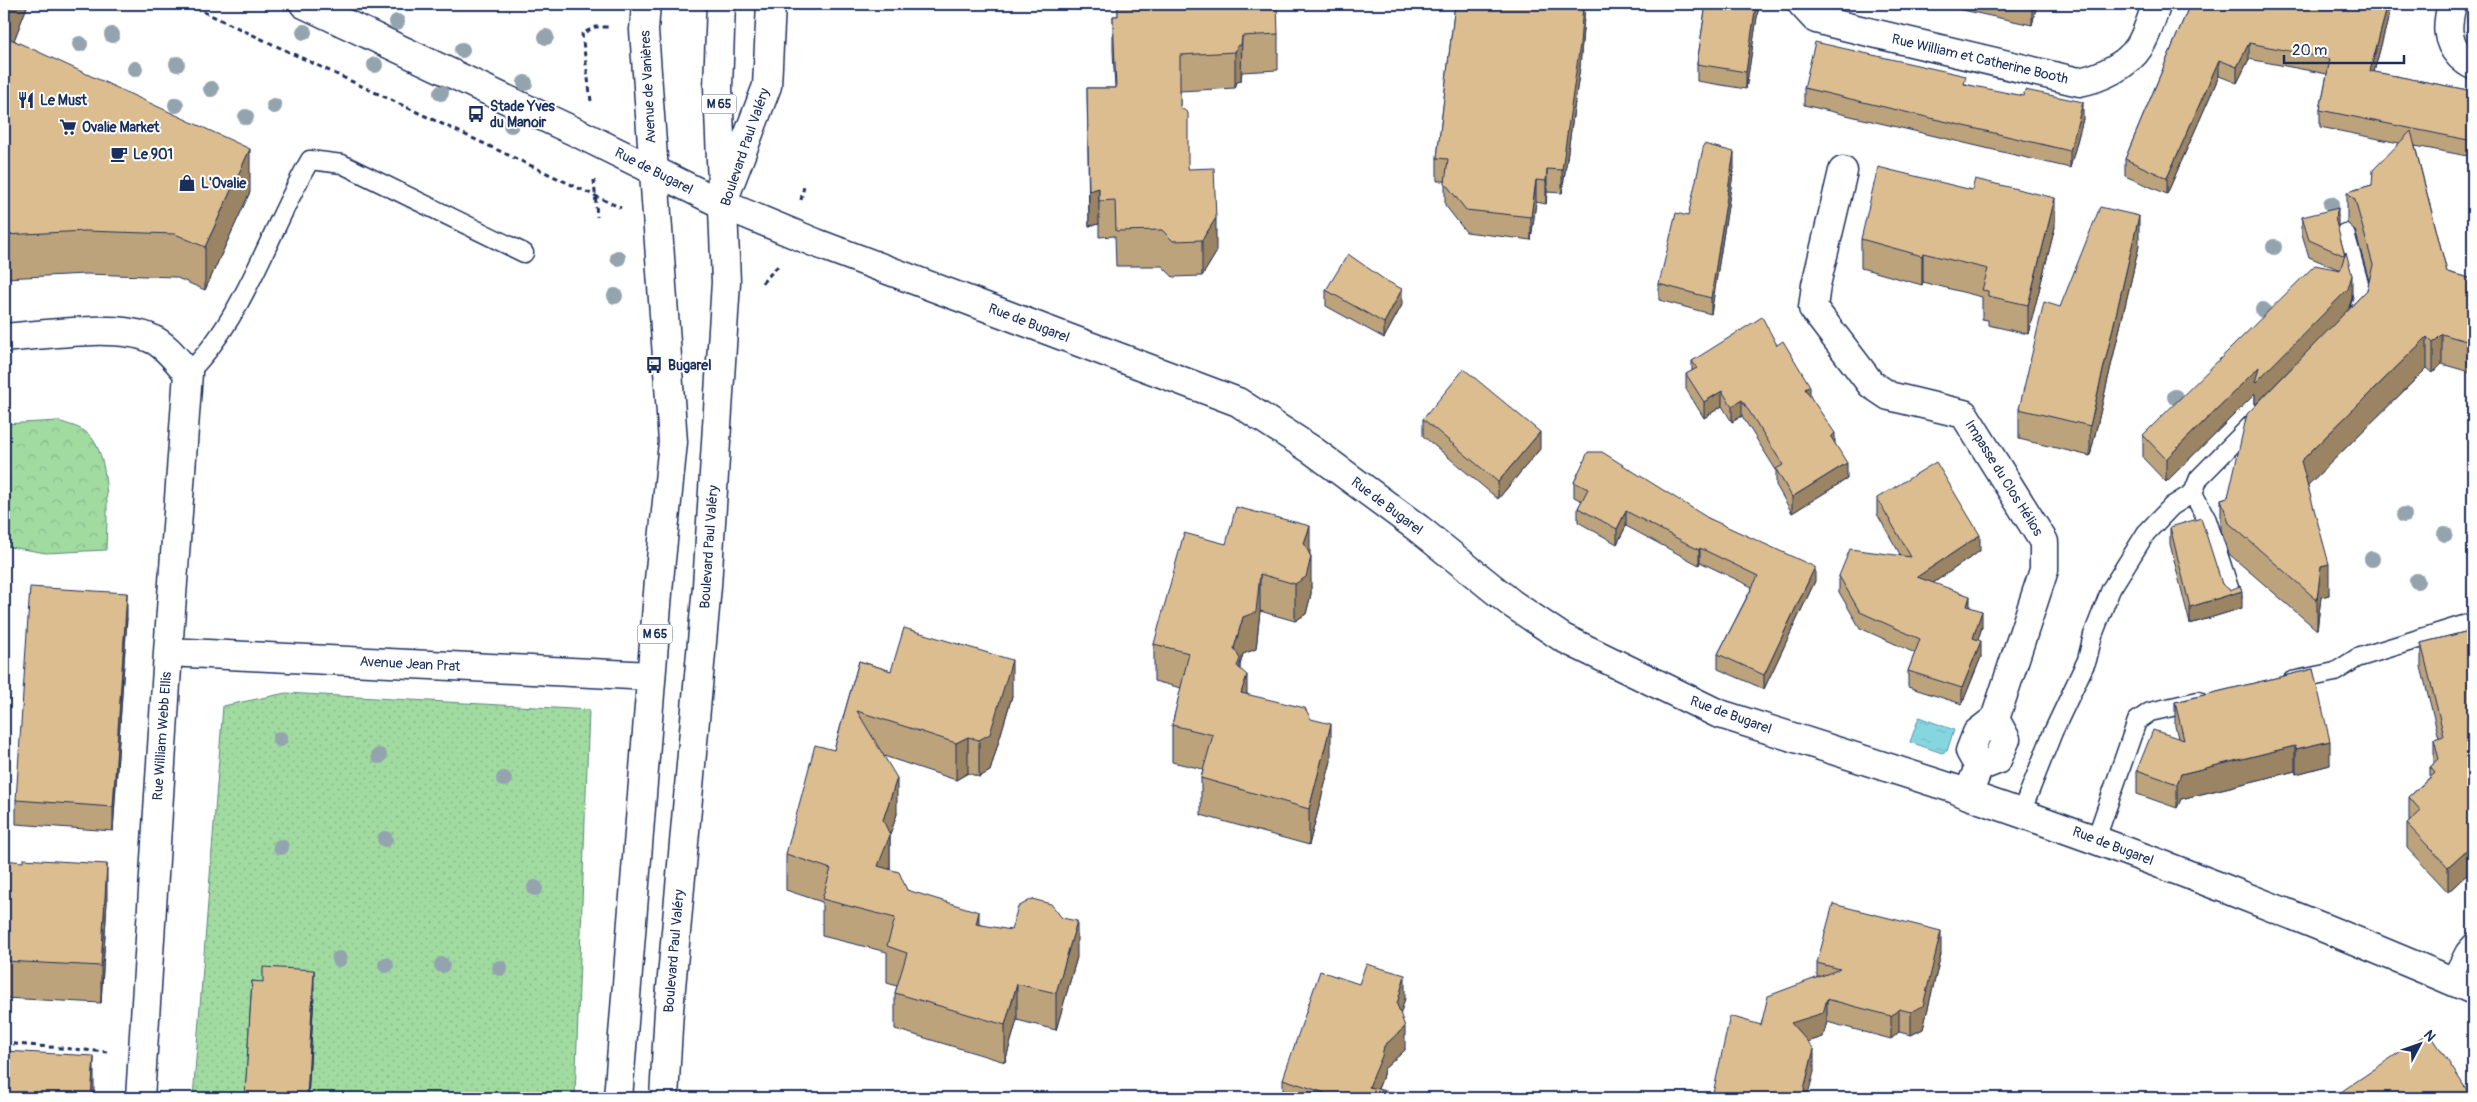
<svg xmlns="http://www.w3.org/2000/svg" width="2477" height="1102" font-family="Pangolin,sans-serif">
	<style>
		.green { fill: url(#green-dots); stroke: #5e857f }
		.forest { fill: url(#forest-crowns); stroke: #5e857f }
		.water { fill: url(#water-ripples); stroke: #5b93ac }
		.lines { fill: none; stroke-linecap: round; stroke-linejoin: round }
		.service-casing { stroke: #1b2f5e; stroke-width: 21 }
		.minor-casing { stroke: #1b2f5e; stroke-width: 31 }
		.primary-casing { stroke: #1b2f5e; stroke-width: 31 }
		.path { stroke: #1b2f5e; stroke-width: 3; stroke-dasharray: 5 4; stroke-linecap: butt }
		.service { stroke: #fff; stroke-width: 18 }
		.minor { stroke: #fff; stroke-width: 28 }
		.primary { stroke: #fff; stroke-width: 28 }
		.tree { fill: #94a4af }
		.wall { fill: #bda37b; stroke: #1b2f5e }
		.shaded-wall { fill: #9a8464; stroke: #1b2f5e }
		.building { fill: #dcbd8f; stroke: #1b2f5e }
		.labels { text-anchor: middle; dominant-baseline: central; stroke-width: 4; stroke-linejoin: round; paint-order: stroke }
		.shield { fill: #fff; stroke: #5f6d8e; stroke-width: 1 }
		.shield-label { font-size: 12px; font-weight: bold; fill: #1b2f5e }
		.street-label { font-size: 14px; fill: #1b2f5e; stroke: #fff }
		.poi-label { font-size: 14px; font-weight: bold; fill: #1b2f5e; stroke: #fff; text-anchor: start }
	</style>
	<defs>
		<pattern id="green-dots" width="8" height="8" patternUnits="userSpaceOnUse" patternTransform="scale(1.25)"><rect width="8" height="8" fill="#a1dba0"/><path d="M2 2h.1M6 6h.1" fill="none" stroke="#8abc8c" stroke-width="1.8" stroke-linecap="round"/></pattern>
		<pattern id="forest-crowns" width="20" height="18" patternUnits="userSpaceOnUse" patternTransform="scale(1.25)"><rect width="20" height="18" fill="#a1dba0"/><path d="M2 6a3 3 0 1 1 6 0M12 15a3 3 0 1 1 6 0" fill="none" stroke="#8abc8c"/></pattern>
		<pattern id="water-ripples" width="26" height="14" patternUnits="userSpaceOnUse" patternTransform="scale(1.25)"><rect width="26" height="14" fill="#86d6e0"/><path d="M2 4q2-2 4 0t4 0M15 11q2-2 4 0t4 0" fill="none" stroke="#73b8c3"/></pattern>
	</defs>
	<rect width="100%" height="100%" fill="#fff"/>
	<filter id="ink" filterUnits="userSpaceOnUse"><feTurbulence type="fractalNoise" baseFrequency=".02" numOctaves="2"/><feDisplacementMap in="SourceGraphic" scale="10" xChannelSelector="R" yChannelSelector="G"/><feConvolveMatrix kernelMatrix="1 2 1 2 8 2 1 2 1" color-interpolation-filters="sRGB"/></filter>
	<g filter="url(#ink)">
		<path class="green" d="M286,693L589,710L575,1098H193L223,706Z"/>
		<path class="forest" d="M58,421C67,424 80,427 87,433C112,453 107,520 106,550L46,553L4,546V424Z"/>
		<path class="water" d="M1919,717L1954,730L1947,751L1942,753L1910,742Z"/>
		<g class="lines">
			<g class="service-casing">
				<path id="service" d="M2345,233L2363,298L2357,316
					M188,373C245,317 270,229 310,160L342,164L524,253
					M2193,493L2207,520L2232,597
					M2292,681L2335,672L2357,658L2473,622
					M2021,813L2053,732L2087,660L2093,635L2111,589L2146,533L2172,506L2193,493L2199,478L2259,417
					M2096,839L2137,721L2150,712L2198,701
					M2450,980L2465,951L2473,942"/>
			</g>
			<g class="minor-casing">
				<path id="minor" d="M304,4L580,134L722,204L816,243L1238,402L1312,450L1419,529L1511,603L1563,638L1717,713L1955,789L1968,795C2139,853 2307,919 2473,990
					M1802,4L1816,19L1835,24L2079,82C2100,78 2127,66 2139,47C2147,35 2151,18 2157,4
					M2452,4C2447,24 2445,40 2460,56C2465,60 2467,63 2473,65
					M1843,171L1816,285L1813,308L1871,384L1889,396L1964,414L2044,542V570L1995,719L1977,733L1970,751L1979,767
					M722,204L767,86L771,4
					M4,338C41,335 119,323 152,339C166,345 178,362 188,373L168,652L140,1098
					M168,652L651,676
					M1972,784L1979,767L1997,760L2006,739L1995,719"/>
			</g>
			<g class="primary-casing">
				<path id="primary" d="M618,1098L659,580L673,442L644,30L646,4
					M664,1098L669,1010L707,586L726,282L718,87L721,4"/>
			</g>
			<path class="path" d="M187,4L621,208
				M591,101L582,34L595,27H608
				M594,180L597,217
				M801,200L804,186
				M762,283L778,266
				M4,1043L107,1052"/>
			<use href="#service" class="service"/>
			<use href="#minor" class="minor"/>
			<use href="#primary" class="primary"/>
		</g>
		<g class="tree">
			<circle cx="397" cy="22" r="8"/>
			<circle cx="304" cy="32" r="8"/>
			<circle cx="112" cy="35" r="8"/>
			<circle cx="546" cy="37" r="8"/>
			<circle cx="80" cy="44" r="8"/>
			<circle cx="462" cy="50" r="8"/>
			<circle cx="177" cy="64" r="8"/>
			<circle cx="375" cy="65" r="8"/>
			<circle cx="135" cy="69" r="8"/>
			<circle cx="525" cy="83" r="8"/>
			<circle cx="211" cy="89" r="8"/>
			<circle cx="441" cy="93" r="8"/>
			<circle cx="176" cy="105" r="8"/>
			<circle cx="274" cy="106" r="8"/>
			<circle cx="246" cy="117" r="8"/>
			<circle cx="511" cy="125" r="8"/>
			<circle cx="2331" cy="204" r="8"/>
			<circle cx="2274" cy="247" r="8"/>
			<circle cx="618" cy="258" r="8"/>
			<circle cx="615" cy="296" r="8"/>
			<circle cx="2263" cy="310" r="8"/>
			<circle cx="2175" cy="397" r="8"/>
			<circle cx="2404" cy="515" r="8"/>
			<circle cx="2445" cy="534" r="8"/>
			<circle cx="2372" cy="559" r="8"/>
			<circle cx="2417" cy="581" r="8"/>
			<circle cx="280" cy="739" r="8"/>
			<circle cx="379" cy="756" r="8"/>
			<circle cx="504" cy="779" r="8"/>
			<circle cx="385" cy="839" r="8"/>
			<circle cx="281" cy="847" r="8"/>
			<circle cx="535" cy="888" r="8"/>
			<circle cx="339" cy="959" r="8"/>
			<circle cx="386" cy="965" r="8"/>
			<circle cx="442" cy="965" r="8"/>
			<circle cx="500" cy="968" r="8"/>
		</g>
		<path class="wall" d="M4,4H28L14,40L250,192L205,290L175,277L86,274L4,278Z
			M1118,4L1278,34V70L1242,72L1241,81L1237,82L1235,88L1180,91V107L1188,169L1216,253L1202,276L1173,277L1162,266H1116L1115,236L1099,237V224L1089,226L1087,88H1115L1113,51V16H1118Z
			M1455,4H1585L1580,67L1562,193L1547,192L1546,204L1536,202L1531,240L1466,232L1445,205V181H1437V158Z
			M1706,4H1759L1746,89L1697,81V64Z
			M1935,4H2037L2032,25Z
			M2190,4H2392L2374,72L2473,91V157L2415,146L2447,272L2473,279V373L2442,364L2433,373L2427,368L2308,485L2329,595L2321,597L2317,630L2229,554L2221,530V499L2228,497L2255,405V394L2166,482L2143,458V435L2340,270L2309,257L2302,234V217L2338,225L2337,228L2345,255L2352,298L2348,309L2367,290L2369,281L2355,230L2347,223V192L2372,185L2399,143L2320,127V110L2327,74L2249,59L2237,83L2219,76L2167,194L2125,176V159Z
			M1966,84L2083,119L2070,168L1804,105V88Z
			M1734,168L1711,314L1659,300V284L1688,216Z
			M2055,227L2028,334L1988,325V320L1982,319V297L1923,282L1922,285L1861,268V239Z
			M2139,246L2090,456L2019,439V409L2060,307Z
			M1326,290L1402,305L1384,338L1326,306Z
			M1777,345L1810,396L1835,445L1847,479L1792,513L1776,485V470L1742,416L1732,422L1722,406L1704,418L1686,389V374L1692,371V361Z
			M1423,419L1540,449L1498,499L1423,436Z
			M1574,482L1708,518L1815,581L1764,689L1718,669V654L1752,587L1700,562L1699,565L1626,526L1617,544L1578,522V508L1582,501L1574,497Z
			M1877,498L1980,551L1933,583L1970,607L1982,627L1978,640L1981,657L1962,704L1908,687V671L1915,653L1860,628L1839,592V576L1901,556L1877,514Z
			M2170,527L2222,584L2242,608L2190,624L2170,544Z
			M1226,544L1310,554L1311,594L1306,614L1295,621L1260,611L1256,649L1243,654L1240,665V669L1247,694L1331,761L1309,845L1201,815V778L1203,769L1172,762V725L1181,688L1154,681V644Z
			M127,618L113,831L16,824V800Z
			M2473,630V869L2448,892L2407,848V824L2409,822V797L2430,777V767L2434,763V739L2439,738L2421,667V643Z
			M859,661L891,671L1012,696L990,771L979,777L968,773L956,780L884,756L897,814L890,835V870L907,890L979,924L1077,957L1056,1030L1017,1020L1005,1062L895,1029V993L897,986L887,983V952L822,936V902L786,890V854L834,750Z
			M2313,669L2330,765L2296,774L2295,771L2181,799L2177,808L2137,794V770L2178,738L2175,726V702Z
			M4,860L107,901L101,1003L4,998Z
			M1941,954L1923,1029L1911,1035L1899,1032L1891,1039L1827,1022L1823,1037L1807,1042L1814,1072L1761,1025L1817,977V963Z
			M252,981L314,994L308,1098H245Z
			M1405,998L1400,1014L1405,1050L1384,1069L1382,1079L1378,1089L1397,1098H1283V1079Z"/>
		<path class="shaded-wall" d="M11,4H28L4,67V23Z
			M1583,4H1585L1580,67L1562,193V170Z
			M1756,4H1759L1746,89V72Z
			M2033,4H2037L2032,25V8Z
			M2388,4H2392L2370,87V71Z
			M1242,36L1241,81L1237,82L1235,88V52Z
			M2249,43V59L2237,83V67Z
			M2219,60V76L2167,194V178Z
			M2083,102V119L2070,168V151Z
			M250,149V192L205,290V247Z
			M1734,152V168L1711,314V298Z
			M1547,169V192L1546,204V181Z
			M1536,180V202L1531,240V217Z
			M1099,188V224L1089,226V191Z
			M2055,198V227L2028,334V305Z
			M2338,208V225L2335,235V218Z
			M2139,216V246L2090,456V426Z
			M1216,218V253L1202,276V240Z
			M1923,253V282L1922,285V256Z
			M2352,275V298L2348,311L2255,405V394L2166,482V459Z
			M1402,289V305L1384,338V323Z
			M2442,334V364L2433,373V343Z
			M2427,337V368L2301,492V461Z
			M1810,386V402L1805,389Z
			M1722,391V406L1704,418V402Z
			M1742,400V416L1732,422V406Z
			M1540,432V449L1498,499V482Z
			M1835,433V449L1831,437Z
			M1847,463V479L1792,513V497Z
			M1626,511V526L1617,544V529Z
			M1310,526V563L1311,557V594L1306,614L1295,621V584L1304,543Z
			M1980,535V551L1917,594V577Z
			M1700,548V562L1699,565V550Z
			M2329,564V595L2321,597L2317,630V600L2321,566Z
			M1815,567V581L1764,689V675Z
			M1260,574V611L1256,649L1243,654L1240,665V696L1234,648L1243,617Z
			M2242,591V608L2190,624V607Z
			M127,593V618L113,831V807Z
			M1970,596V612L1967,606Z
			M1982,611V627L1973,654V638Z
			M1981,641V657L1962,704V688Z
			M1012,660V696L990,771L979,777V740Z
			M1247,675V712L1241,693Z
			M1331,724V761L1309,845V809Z
			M968,737V773L956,780V743Z
			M2330,741V765L2296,774V749Z
			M2295,746V771L2181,799L2177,808V784L2181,774Z
			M897,778V814L890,835V871L878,866L883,820Z
			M2473,844V869L2448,892V867Z
			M107,864V901L101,1003V966Z
			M979,912V949L976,924Z
			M1077,921V957L1056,1030V993Z
			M1941,931V954L1923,1029L1911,1035V1012Z
			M314,970V994L308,1098H307Z
			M1405,975V998L1397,1027V1004Z
			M1017,984V1020L1005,1062V1025Z
			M1827,999V1022L1823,1037L1791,1047V1023Z
			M1899,1009V1032L1891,1039V1016Z
			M1405,1027V1050L1384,1069L1382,1079L1374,1098L1369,1087L1384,1046Z
			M1814,1049V1072L1807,1098L1804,1089Z
			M94,1056V1092L93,1098H91Z"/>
		<path class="building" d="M4,4H11L4,23Z
			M1118,4H1277L1278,34L1242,36L1241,45L1237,46L1235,52L1180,55V107L1188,113V169L1214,168L1216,218L1202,240L1173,241L1162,230L1116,231L1115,200L1099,201V188L1089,191L1087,88H1116L1113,16H1118Z
			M1455,4H1583L1580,44L1562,170L1547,169L1546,181L1536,180L1531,217L1466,210L1445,183L1448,159L1437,158Z
			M1706,4H1756L1746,72L1697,64Z
			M2012,4H2033L2032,8Z
			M2190,4H2388L2370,71L2473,91V141L2320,110L2330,59L2249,43L2237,67L2219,60L2167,178L2125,159Z
			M4,36L250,149L205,247L175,234L86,231L4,235Z
			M1815,42L1966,76L1964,84L2023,96L2025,90L2083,102L2070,151L1804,88Z
			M2411,131L2447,272L2473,279V343L2442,334L2433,343L2427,337L2301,461L2329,564L2321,566L2317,600L2229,523L2221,499L2228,497L2247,414L2367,290L2373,265L2355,200L2347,192L2372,185L2373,170Z
			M1704,144L1734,152L1711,298L1659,284L1676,213L1688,216Z
			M1878,167L1972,190L1975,179L2055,198L2028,305L1988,296V291L1982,290L1988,269L1923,253L1922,256L1861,239Z
			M2100,207L2139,216L2090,426L2019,409L2044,302L2060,307Z
			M2338,208L2335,218L2345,256L2309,240L2302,217Z
			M2346,252L2352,275L2348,289L2255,383L2259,367L2166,459L2143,435L2315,265L2340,270Z
			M1348,254L1385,280L1402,289L1384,323L1326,290Z
			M1762,317L1777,345L1783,341L1810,386L1805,389L1835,433L1831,437L1847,463L1792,497L1776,469L1783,465L1742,400L1732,406L1722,391L1704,402L1686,374L1697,368L1692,361Z
			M1464,369L1540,432L1498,482L1423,419Z
			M1588,452H1602L1708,518L1815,567L1764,675L1718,654L1758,576L1700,548L1699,550L1626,511L1617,529L1578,508L1588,489L1574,482Z
			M1936,462L1980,535L1917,577L1970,596L1967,606L1982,611L1973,638L1981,641L1962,688L1908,671L1920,639L1860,612L1839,576L1850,549L1911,557L1877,498Z
			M1236,507L1310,526L1304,543L1311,557L1306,577L1295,584L1260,574L1256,612L1243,617L1234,648L1240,659L1237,666L1247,675L1241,693L1305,708L1311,719L1331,724L1309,809L1201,778L1213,735L1172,725L1189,653L1154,644L1184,533L1226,544Z
			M2201,518L2222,584L2230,590L2240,586L2242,591L2190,607L2170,527Z
			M30,587L127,593L113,807L16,800Z
			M904,628L1012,660L990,734L979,740L968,737L956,743L857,711L897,778L883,820L890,835L878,866L899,872L907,890L979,912L976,924L1011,930L1018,907L1032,899L1051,904L1062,918L1077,921L1056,993L1017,984L1005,1025L895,993L907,953L887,946L895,918L822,899L831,869L786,854L815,745L834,750L859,661L891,671Z
			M2473,630V844L2448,867L2407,824L2421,811L2409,797L2435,773L2430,767L2439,759L2434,739L2444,736L2421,643Z
			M2313,669L2330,741L2296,749L2295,746L2181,774L2177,784L2137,770L2153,730L2184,740L2175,702Z
			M23,859L107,864L101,966L4,961V860L23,862Z
			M1833,904L1941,931L1923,1006L1911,1012L1899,1009L1891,1016L1827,999L1823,1013L1791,1023L1814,1049L1804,1089L1807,1098H1712L1730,1016L1761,1025L1768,996L1840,969L1817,963Z
			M1366,964L1405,975L1397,1004L1405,1027L1384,1046L1382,1056L1369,1087L1394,1093L1397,1098H1323L1325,1093L1283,1079L1320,971L1359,984Z
			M263,967L314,970L307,1098L245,1095L252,981L263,982Z
			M2429,1032L2472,1098H2332Z
			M4,1051L94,1056L91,1098H4Z"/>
	</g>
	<defs>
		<g id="restaurant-bare" transform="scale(1.35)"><path d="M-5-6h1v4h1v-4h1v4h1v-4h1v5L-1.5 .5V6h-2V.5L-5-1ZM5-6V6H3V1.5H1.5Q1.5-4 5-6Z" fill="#1b2f5e" stroke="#fff" stroke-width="2.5" paint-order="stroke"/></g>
		<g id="bus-bare" transform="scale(1.35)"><path d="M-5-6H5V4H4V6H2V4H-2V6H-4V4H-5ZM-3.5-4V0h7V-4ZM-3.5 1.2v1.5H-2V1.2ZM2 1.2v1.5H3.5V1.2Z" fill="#1b2f5e" stroke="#fff" stroke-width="2.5" paint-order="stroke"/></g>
		<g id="supermarket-bare" transform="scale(1.35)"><path d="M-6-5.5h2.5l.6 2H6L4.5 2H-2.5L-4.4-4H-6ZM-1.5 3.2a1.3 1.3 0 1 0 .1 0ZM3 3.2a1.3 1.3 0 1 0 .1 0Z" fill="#1b2f5e" stroke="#fff" stroke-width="2.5" paint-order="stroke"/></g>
		<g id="cafe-bare" transform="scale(1.35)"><path d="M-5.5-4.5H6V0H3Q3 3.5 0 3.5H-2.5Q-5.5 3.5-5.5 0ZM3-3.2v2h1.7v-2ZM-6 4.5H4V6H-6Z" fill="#1b2f5e" stroke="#fff" stroke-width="2.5" paint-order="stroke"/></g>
		<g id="shop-bare" transform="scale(1.35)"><path d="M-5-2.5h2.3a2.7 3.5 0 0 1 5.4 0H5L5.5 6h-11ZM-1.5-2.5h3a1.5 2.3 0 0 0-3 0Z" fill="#1b2f5e" stroke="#fff" stroke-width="2.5" paint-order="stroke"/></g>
	</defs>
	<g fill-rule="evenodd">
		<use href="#restaurant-bare" x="26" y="100"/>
		<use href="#bus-bare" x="476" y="114"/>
		<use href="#supermarket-bare" x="68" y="127"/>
		<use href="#cafe-bare" x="119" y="154"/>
		<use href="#shop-bare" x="187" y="183"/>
		<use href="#bus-bare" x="654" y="365"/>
	</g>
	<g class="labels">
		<g class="shield">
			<rect x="701.5" y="94.5" width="35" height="19" rx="4"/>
			<rect x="637.5" y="624.5" width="35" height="19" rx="4"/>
		</g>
		<g class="shield-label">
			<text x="719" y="104">M 65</text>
			<text x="655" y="634">M 65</text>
		</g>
		<g class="street-label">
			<text transform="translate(1980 59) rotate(13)">Rue William et Catherine Booth</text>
			<text transform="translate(648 87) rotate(-93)">Avenue de Vanières</text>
			<text transform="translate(745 147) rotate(-71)">Boulevard Paul Valéry</text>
			<text transform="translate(654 171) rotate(27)">Rue de Bugarel</text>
			<text transform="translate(1029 323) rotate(21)">Rue de Bugarel</text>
			<text transform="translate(2004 478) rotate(58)">Impasse du Clos Hélios</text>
			<text transform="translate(1387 506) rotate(37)">Rue de Bugarel</text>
			<text transform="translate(709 547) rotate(-86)">Boulevard Paul Valéry</text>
			<text transform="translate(410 664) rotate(3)">Avenue Jean Prat</text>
			<text transform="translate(1731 715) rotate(20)">Rue de Bugarel</text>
			<text transform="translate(162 736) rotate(-86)">Rue William Webb Ellis</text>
			<text transform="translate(2113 846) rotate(21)">Rue de Bugarel</text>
			<text transform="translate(674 951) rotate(-85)">Boulevard Paul Valéry</text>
		</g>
		<g class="poi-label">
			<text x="40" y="100">Le Must</text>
			<text x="490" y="106">Stade Yves<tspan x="490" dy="16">du Manoir</tspan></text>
			<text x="82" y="127">Ovalie Market</text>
			<text x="133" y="154">Le 901</text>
			<text x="201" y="183">L'Ovalie</text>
			<text x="668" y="365">Bugarel</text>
		</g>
	</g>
	<rect width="2477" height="1102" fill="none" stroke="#fff" stroke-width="20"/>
	<rect x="10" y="10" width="2457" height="1082" fill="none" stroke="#1b2f5e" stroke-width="2" filter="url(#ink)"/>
	<g transform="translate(2420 1044) rotate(49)" stroke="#ffffff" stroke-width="4" paint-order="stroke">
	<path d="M0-4L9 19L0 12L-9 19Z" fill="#1b2f5e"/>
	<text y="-8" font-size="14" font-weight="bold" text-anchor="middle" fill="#1b2f5e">N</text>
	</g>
	<path d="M2284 55v8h120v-8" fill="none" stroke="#1b2f5e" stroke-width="2.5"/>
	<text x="2292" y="55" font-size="15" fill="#1b2f5e" stroke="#ffffff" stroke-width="4" paint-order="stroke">20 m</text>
</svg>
